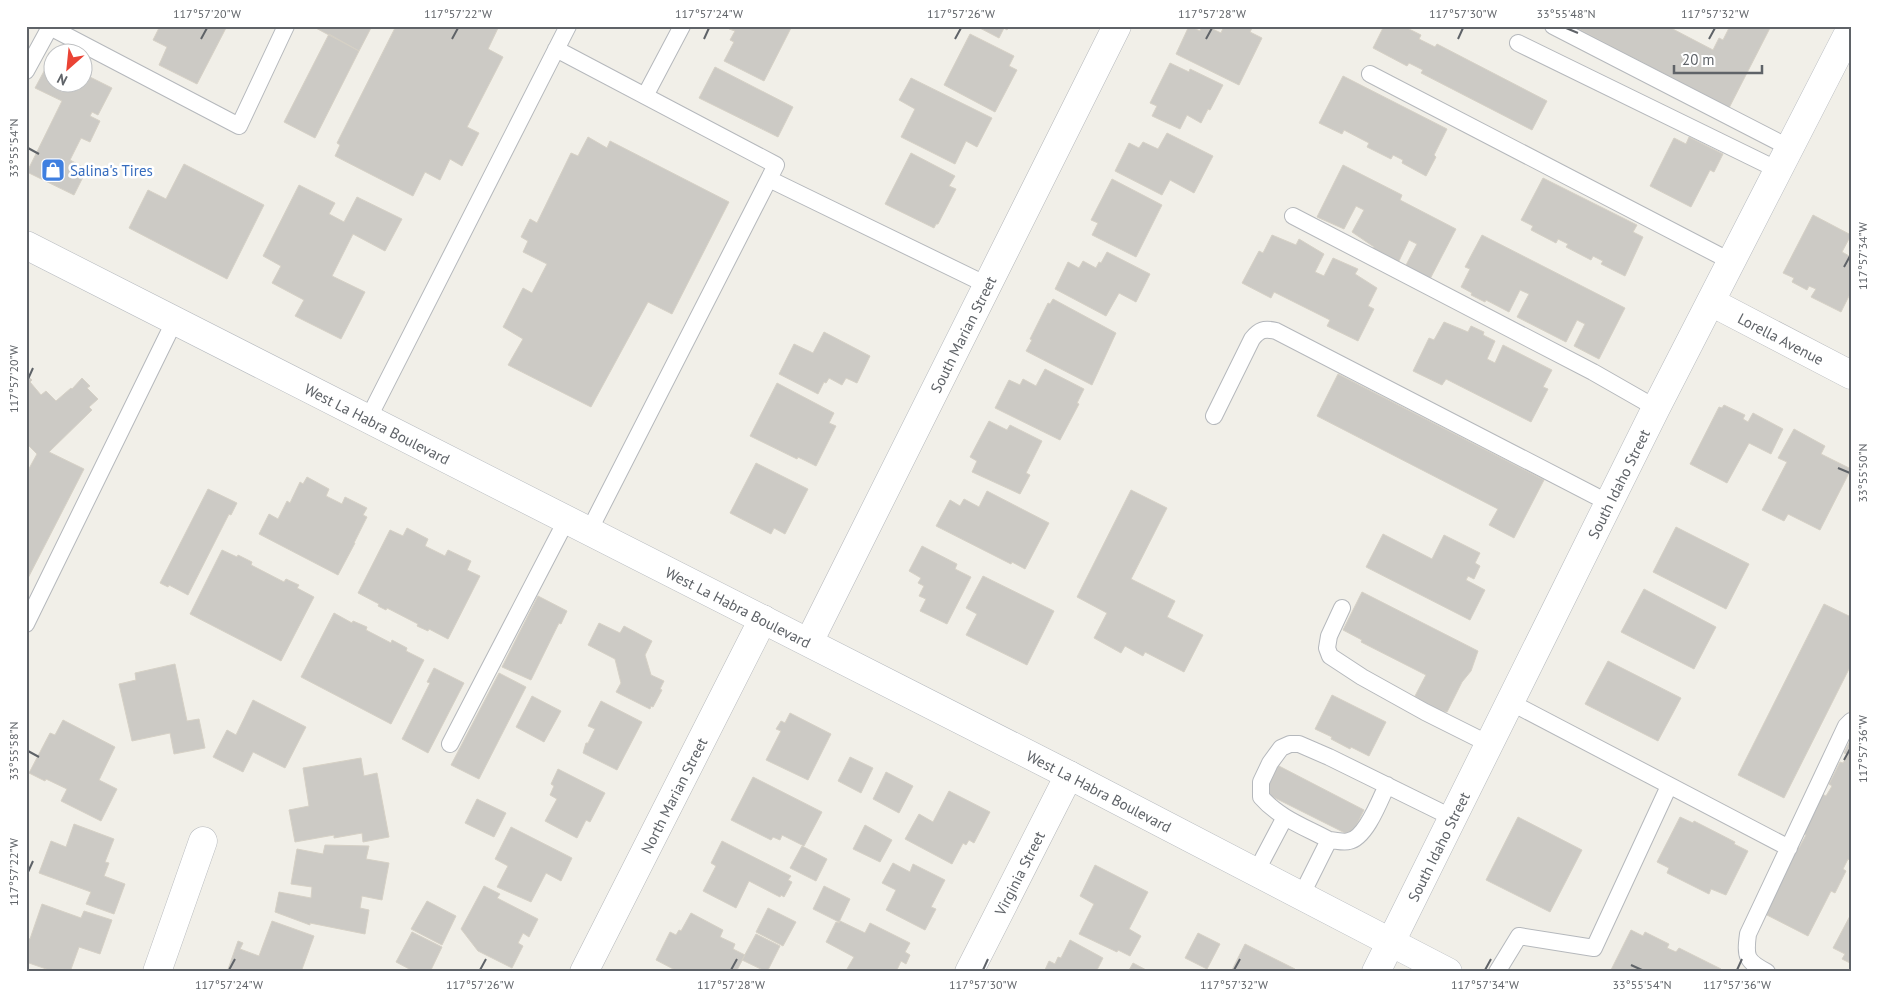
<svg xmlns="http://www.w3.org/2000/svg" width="1877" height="998" font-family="'PT Sans',sans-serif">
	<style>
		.building { fill: #cccac5; stroke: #d6d1c6 }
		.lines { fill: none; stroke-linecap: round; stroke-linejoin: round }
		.lane-casing { stroke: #b5b8bc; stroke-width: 18 }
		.street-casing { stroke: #b5b8bc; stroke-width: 29 }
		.secondary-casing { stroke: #b6babf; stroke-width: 29 }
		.lane { stroke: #fff; stroke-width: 16 }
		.street { stroke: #fff; stroke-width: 28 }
		.secondary { stroke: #fff; stroke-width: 28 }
		.ticks { fill: none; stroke: #5f6368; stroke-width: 2 }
		.labels { text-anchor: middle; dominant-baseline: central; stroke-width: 5; stroke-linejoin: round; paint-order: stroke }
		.shop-label { font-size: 15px; fill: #366cbe; stroke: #fff; text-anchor: start }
		.street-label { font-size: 15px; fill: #5f6368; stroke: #fff }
		.neatline { fill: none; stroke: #5f6368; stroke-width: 2 }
		.ticks-label { font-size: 12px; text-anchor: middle; fill: #5f6368 }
	</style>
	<rect width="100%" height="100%" fill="#f1efe8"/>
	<path class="building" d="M160,26H227L197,84L159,65L167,47L153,40Z
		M312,26H372L359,51Z
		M396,26H499L488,49L503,57L467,127L479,133L462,166L450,159L440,180L425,172L413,196L335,156L340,145L337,143Z
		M730,26H792L764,81L724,61L734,42L730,40L735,31L729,29Z
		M976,26H1009L1007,30L1004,28L999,38Z
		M1189,26L1200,31L1202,26H1206L1221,33L1224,26H1249L1252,28L1250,32L1262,38L1239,85L1176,54Z
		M1384,26H1403L1421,35L1419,39L1435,47L1437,44L1547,101L1532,130L1421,73L1423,70L1409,63L1407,66L1373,48Z
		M1573,26H1667L1713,50L1719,38L1723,40L1730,26H1771L1729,108Z
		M329,34L359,51L315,138L284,122Z
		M970,34L1014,56L1009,66L1017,70L995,112L944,85Z
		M50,60L52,61V82H82V73L112,88L98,115L92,112L90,116L100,121L90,142L81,138L70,160L87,169L74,195L27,172L62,101L35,88Z
		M1170,63L1189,72L1190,69L1223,85L1210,110L1208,109L1201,123L1187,115L1180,129L1152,116L1157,106L1150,103Z
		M715,67L793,107L778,137L699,98Z
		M1343,76L1447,129L1434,155L1436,157L1426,176L1402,163L1403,160L1393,155L1391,159L1367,147L1369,143L1344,130L1342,134L1319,123Z
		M911,78L992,118L977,147L966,141L955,164L901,137L915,109L899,100Z
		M1167,133L1213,156L1194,193L1170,180L1162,195L1115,171L1129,143L1139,148L1143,142L1158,149Z
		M588,137L607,148L610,141L729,202L672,314L648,302L591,407L508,365L523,339L503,327L523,288L532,293L547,264L523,252L528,241L521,237L530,219L537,223L571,153L578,156Z
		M1689,137L1723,154L1714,172L1710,170L1691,207L1650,186L1674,138L1686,144Z
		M911,153L955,176L949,186L956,189L938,224H936L934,228L885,204Z
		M184,164L264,205L227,279L129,228L148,190L166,199Z
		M1343,165L1402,195L1400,200L1456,229L1429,281L1405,267L1417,244L1409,240L1398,263L1372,252L1374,247L1352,232L1364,210L1356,206L1344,229L1317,217Z
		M1543,178L1637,225L1633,232L1643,237L1625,276L1601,264L1603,261L1593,256L1591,260L1566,247L1568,244L1558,239L1556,243L1531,230L1533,226L1521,220Z
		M1112,179L1162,205L1136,257L1092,235L1098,223L1091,220Z
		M299,185L335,203L329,214L344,222L357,197L402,219L385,251L353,234L332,276L365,292L341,339L295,316L304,300L272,283L281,266L263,256Z
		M1813,215L1851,235L1842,252L1851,257V292L1841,312L1811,297L1816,289L1809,286L1807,290L1792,282L1794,278L1783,273Z
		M1272,235L1296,245L1299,239L1324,254L1315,272L1324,276L1333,258L1358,269L1355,274L1377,288L1368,306L1374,309L1358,341L1327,326L1330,320L1274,292L1271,298L1242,283L1259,251L1263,253Z
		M1482,235L1625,308L1599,359L1574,346L1585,324L1577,320L1566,342L1517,317L1529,294L1520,290L1509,312L1486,300L1485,302L1471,295L1472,293L1461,287L1470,269L1465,267Z
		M1107,252L1150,274L1136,302L1119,293L1106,316L1055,289L1068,262L1079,268L1083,261L1096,268L1099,262L1101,263Z
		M1053,299L1116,333L1092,385L1026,351L1032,340L1030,339L1048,303L1050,304Z
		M1444,322L1468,332L1471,326L1484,332L1483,335L1495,341L1487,359L1495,363L1503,345L1552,370L1543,387L1548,389L1531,422L1446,379L1442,385L1413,371L1429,338L1434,340Z
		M824,332L870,356L857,383L846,378L842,385L829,378L826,383L824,382L818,394L779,374L794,344L813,353Z
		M1045,369L1084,389L1077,403L1079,404L1060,440L995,408L1009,380L1020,385L1023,379L1036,386Z
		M1338,374L1544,480L1514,538L1489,525L1498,509L1317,416Z
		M26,375L32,380L30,382L41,395L46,391L56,401L71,388L72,389L82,378L90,386L87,388L98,399L89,407L92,410L49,452L84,469L26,582V474L37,454L26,443Z
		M777,383L834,413L829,423L836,426L816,466L798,457L797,459L750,436Z
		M1724,405L1745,415L1743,419L1748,422L1753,413L1783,429L1771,454L1749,443L1727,483L1690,464L1719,407L1722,408Z
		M989,421L1007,430L1010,425L1042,441L1026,473L1030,475L1020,494L972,472L977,461L970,457Z
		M1794,429L1825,446L1821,454L1851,469L1820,530L1788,514L1784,521L1762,510L1787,462L1778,458Z
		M756,463L808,489L785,534L774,528L771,534L730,513Z
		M307,477L329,489L326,496L342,504L345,497L367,508L363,515L367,517L354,543H355L338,575L259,534L269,514L278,519L287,501L290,503L300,482L303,484Z
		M208,489L237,503L231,515L229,514L188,595L169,585L168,587L160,583Z
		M1131,490L1167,508L1131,579L1175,601L1167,617L1203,635L1184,672L1145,652L1143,656L1125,646L1121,653L1094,638L1107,613L1077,597Z
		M987,491L1049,523L1025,569L1012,562L1011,564L936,526L950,500L960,506L964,499L979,507Z
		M1676,527L1749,564L1726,609L1653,572Z
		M407,528L428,539L425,546L445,556L448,550L471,561L467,570L480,576L448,639L429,629L428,631L417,626L418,624L387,608L386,610L378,606L379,604L358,593L390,530L403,536Z
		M1383,534L1432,559L1444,535L1480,553L1475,563L1480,566L1474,579L1468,576L1466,580L1485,590L1470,620L1366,567Z
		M922,546L957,564L955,569L971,577L947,624L920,611L926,599L919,596L924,586L918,583L921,578L909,571Z
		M222,550L237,557L238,555L252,562L251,565L284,582L286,579L299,585L297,588L314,597L281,661L190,614Z
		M983,576L1054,611L1027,665L966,635L977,614L966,608Z
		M1644,589L1716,627L1694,669L1621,632Z
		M1362,592L1478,651L1471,671L1462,682L1447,712L1431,708L1415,696L1426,675L1361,642L1362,640L1343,630Z
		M538,596L567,611L561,624L559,623L531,680L502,667Z
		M1824,604L1851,617V665L1784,798L1738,775Z
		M334,613L352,623L353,621L367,627L366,630L391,643L392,640L407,648L406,651L424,660L391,724L301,677Z
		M599,623L620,633L624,626L652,641L645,655L651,675L664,681L660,689L662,690L653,707L651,706L650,709L616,692L621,683L615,659L588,645Z
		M1608,661L1681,698L1658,741L1585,704Z
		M175,664L187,721L199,719L205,748L174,754L170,733L132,741L119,684L136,680L135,673Z
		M434,668L464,683L428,753L402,739L430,683L427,682Z
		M499,673L526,687L479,779L451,765Z
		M1332,695L1386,722L1369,756L1351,747L1350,749L1331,739L1332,737L1315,729Z
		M532,696L561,711L544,742L516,727Z
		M253,700L306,727L285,768L253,752L243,772L213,757L227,730L236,735Z
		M601,701L642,722L617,770L583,753L586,743H588L595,729L588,726Z
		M790,713L831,734L808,780L766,760L781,731L776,729L781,721L785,723Z
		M63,720L115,747L99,780L117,789L101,821L61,801L67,789L46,779L45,781L29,773L50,733L55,735Z
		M1851,739V861L1848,859L1843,869L1846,871L1835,893L1831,891L1808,936L1765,914L1780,876L1784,878L1788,869L1785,868L1796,846L1799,848L1806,835L1802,833L1822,794L1826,796L1832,786L1829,784L1840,762L1843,763L1848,755L1844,753Z
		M850,757L873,768L861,793L838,781Z
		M361,758L364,776L377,773L389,837L363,842L362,833L334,838V835L295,842L289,810L309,806L303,768Z
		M1277,765L1364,810L1351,836L1263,792Z
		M558,769L605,793L590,822L586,820L577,838L545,821L557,799L550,795L554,786L551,784Z
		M886,772L913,786L899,813L873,799Z
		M753,777L822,812L804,846L782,835L780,840L773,837L771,840L731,820Z
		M949,791L990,812L974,843L969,840L966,845L963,843L952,864L905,839L919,814L933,822Z
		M477,799L506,813L494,837L465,823Z
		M1518,817L1582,850L1550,912L1486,880Z
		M1680,817L1693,823L1694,821L1735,842L1734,844L1748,851L1726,895L1711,889L1709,894L1667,873L1669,868L1657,862Z
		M74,824L114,839L105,862L109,863L104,876L125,884L114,914L86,904L91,892L39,873L51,841L66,847Z
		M865,825L892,840L880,862L853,849Z
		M511,827L572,858L561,881L546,873L531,902L497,887L508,866L495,859Z
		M722,841L791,876L788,880L792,882L784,897L781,895L780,897L749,881L736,908L703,891L716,866L711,863Z
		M325,845L369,846L366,859L389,863L382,900L362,896L360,908L369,910L365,934L310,923V925L275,912L279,892L311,898L312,887L291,884L297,849L323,854Z
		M802,846L827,859L816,881L790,868Z
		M893,863L910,872L913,864L945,880L931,907L936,909L925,930L886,910L896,890L882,883Z
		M1095,865L1148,892L1129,929L1141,936L1130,956L1118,950L1117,952L1079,934L1094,904L1080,896Z
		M484,886L500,894L497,898L538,919L529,937L523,933L518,943L523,946L512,968L478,951L461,929Z
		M824,886L850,899L839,922L813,909Z
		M427,901L456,916L442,945L411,929Z
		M42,904L81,918L84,911L112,920L100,954L79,947L70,972H55L26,962V938L30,939Z
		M768,908L796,922L783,946L756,932Z
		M691,913L723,930L720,937L735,944L733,949L745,955L736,972H679L656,960L670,932L676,935L679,930L681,931Z
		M1851,914V961L1850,963L1842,959L1845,954L1833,948Z
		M272,921L314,936L301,972H227L238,941L243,943L240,949L259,956Z
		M840,921L865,933L870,923L910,943L905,952L910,955L906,964L901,961L896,972H852L847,969L854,957L826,942L836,922L839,923Z
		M1631,930L1643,936L1645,932L1669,944L1667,948L1676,952L1679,948L1721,969L1719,972H1610Z
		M412,932L442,947L430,972H415L396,962Z
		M1198,933L1220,944L1207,969L1185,958Z
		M756,934L780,946L767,972L742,960Z
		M1070,940L1103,958L1096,972H1044L1049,961L1055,964L1058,957L1061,958Z
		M1245,944L1295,969L1293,972H1231Z
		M1133,963L1150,972H1128Z"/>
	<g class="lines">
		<g class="lane-casing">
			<path id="lane" d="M48,26L239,126L286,26
				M1553,26L1790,148
				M1518,43L1778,170
				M556,49L776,165L589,531
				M26,71L50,27
				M1370,74L1732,262
				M645,96L682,26
				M769,179L987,285
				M1293,216L1593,372L1656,408
				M1214,416L1252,339C1259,330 1264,328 1276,331L1609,503
				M368,419L568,26
				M1342,608L1329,636L1327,648L1330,656L1362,677L1425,712L1489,744
				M26,624L175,320
				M1510,702L1789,848
				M450,744L567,519
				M1329,840C1335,840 1344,843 1349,841C1366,838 1380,800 1387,785
				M1256,872L1285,817
				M1301,896L1329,840C1305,827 1279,818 1261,797V782L1270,763L1281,748L1290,744H1299L1329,757L1453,818
				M1497,972L1519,936L1594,948L1669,786
				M1767,972C1746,961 1745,957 1748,934L1846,726L1851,721"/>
		</g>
		<g class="street-casing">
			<g id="street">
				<path id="s1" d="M1711,302L1851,375"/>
				<path id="s2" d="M809,642L1117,26"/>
				<path d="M157,972L203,841"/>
				<path id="s3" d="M584,972L763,619"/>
				<path id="s4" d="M969,972L1069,775"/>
			</g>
		</g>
		<g class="secondary-casing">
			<g id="secondary">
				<path id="s5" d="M26,245L1069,775L1448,972"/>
				<path id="s6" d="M1376,972L1656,408L1851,28"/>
			</g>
		</g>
		<use href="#lane" class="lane"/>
		<use href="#street" class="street"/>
		<use href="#secondary" class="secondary"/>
	</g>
	<path class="ticks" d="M1566,28L1578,33M201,39L207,28M452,39L458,28M704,39L709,28M955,39L961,28M1206,39L1212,28M1458,39L1463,28M1709,39L1715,28M28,148L39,154M1844,267L1850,256M28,379L33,368M1838,468L1850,473M28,751L39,757M1844,760L1850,749M28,872L33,861M1631,965L1642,970M229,970L235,959M480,970L486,959M731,970L737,959M983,970L988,959M1234,970L1240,959M1485,970L1491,959M1737,970L1742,959"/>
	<defs>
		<g id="shop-square" transform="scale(1.25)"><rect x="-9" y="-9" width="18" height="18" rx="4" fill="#3f7fe0" stroke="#fff"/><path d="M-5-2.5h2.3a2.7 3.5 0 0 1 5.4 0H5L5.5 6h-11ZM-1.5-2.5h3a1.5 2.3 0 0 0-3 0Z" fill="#fff"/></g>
	</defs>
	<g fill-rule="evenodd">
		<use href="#shop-square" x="53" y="170"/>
	</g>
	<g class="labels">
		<g class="shop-label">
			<text x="70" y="170">Salina's Tires</text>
		</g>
		<g class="street-label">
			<text stroke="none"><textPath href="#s2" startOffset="344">South Marian Street</textPath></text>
			<text stroke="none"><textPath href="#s1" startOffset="79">Lorella Avenue</textPath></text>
			<text stroke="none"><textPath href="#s5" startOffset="394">West La Habra Boulevard</textPath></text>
			<text stroke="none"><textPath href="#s6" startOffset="545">South Idaho Street</textPath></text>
			<text stroke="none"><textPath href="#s5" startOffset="799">West La Habra Boulevard</textPath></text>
			<text stroke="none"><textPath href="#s5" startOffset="1204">West La Habra Boulevard</textPath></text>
			<text stroke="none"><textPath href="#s3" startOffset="198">North Marian Street</textPath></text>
			<text stroke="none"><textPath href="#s6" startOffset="140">South Idaho Street</textPath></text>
			<text stroke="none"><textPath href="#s4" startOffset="111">Virginia Street</textPath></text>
		</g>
	</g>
	<rect width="1877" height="998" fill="none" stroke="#ffffff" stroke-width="55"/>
	<g transform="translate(68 68) rotate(207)"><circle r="24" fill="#ffffff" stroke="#bfc1c3"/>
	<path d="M0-4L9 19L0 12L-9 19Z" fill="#ea4335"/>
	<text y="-8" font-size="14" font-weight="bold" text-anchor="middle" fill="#5f6368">N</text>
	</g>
	<path d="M1674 65v8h88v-8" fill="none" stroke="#5f6368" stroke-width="2.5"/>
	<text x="1682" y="65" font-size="15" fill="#5f6368" stroke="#ffffff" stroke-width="4" paint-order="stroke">20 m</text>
	<rect x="28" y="28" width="1822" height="942" class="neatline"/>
	<g class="ticks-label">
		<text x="207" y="18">117°57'20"W</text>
		<text x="458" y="18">117°57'22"W</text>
		<text x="709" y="18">117°57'24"W</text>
		<text x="961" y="18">117°57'26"W</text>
		<text x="1212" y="18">117°57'28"W</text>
		<text x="1463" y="18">117°57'30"W</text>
		<text x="1566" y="18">33°55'48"N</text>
		<text x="1715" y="18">117°57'32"W</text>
		<text transform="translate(14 148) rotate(-90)" y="4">33°55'54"N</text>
		<text transform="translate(1863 256) rotate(-90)" y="4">117°57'34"W</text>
		<text transform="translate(14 379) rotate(-90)" y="4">117°57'20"W</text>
		<text transform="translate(1863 473) rotate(-90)" y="4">33°55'50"N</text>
		<text transform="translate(1863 749) rotate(-90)" y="4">117°57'36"W</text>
		<text transform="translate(14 751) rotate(-90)" y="4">33°55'58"N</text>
		<text transform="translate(14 872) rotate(-90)" y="4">117°57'22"W</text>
		<text x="229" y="989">117°57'24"W</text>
		<text x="480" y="989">117°57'26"W</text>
		<text x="731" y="989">117°57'28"W</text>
		<text x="983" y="989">117°57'30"W</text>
		<text x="1234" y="989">117°57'32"W</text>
		<text x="1485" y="989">117°57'34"W</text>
		<text x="1642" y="989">33°55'54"N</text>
		<text x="1737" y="989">117°57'36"W</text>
	</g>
</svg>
